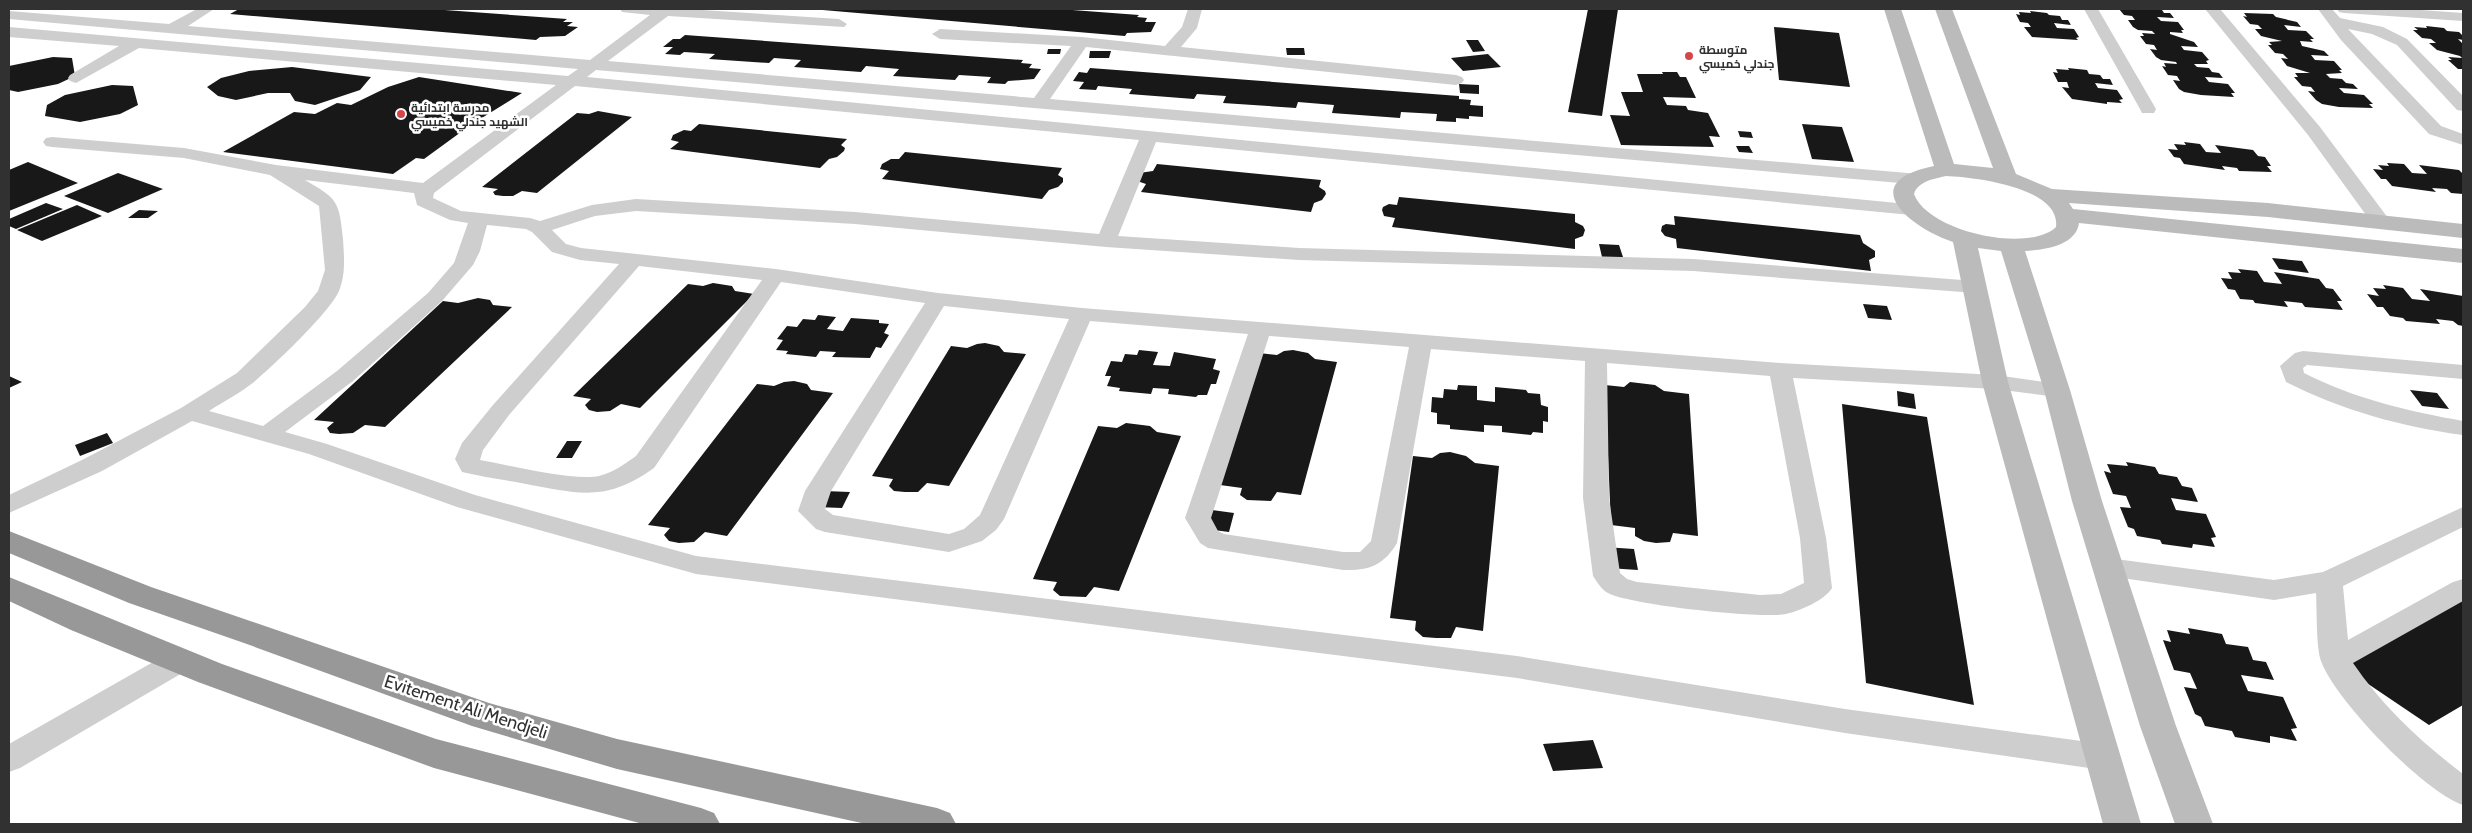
<svg xmlns="http://www.w3.org/2000/svg" width="2472" height="833" font-family="Cabin,Cairo,sans-serif">
	<style>
		.building { fill: #181818 }
		.lines { fill: none; stroke-linecap: round; stroke-linejoin: round }
		.street { fill: #cecece; fill-rule: evenodd }
		.secondary { fill: #bbb; fill-rule: evenodd }
		.highway { fill: #989898; fill-rule: evenodd }
		.poi-dot { fill: #d5464a; stroke: #fff; stroke-width: 2 }
		.labels { text-anchor: middle; dominant-baseline: central; stroke-width: 5; stroke-linejoin: round; paint-order: stroke }
		.far-poi-label { font-size: 12px; font-weight: bold; fill: #313131; stroke: #fff; text-anchor: start }
		.near-street-label { font-size: 18px; fill: #313131; stroke: #fff }
	</style>
	<rect width="100%" height="100%" fill="#fff"/>
	<path class="building" d="M239,9H431L567,19L563,22H573L567,26L578,27L565,36L540,37L536,40L230,14Z
		M811,9H1059L1139,15L1137,17L1147,18L1145,22H1156L1151,32L1127,33L1125,36Z
		M1588,9H1618L1602,116L1568,112Z
		M2119,9L2162,10L2164,13H2170L2174,18L2157,17L2161,21L2178,22L2184,30H2181L2183,33L2170,32V34L2194,42L2198,47L2181,46L2184,50L2202,52L2209,60L2206,61L2208,64H2194L2197,67L2209,68L2212,72L2219,73L2223,78L2205,77L2209,82L2228,84L2235,93H2231L2234,97L2201,95L2184,92L2179,89L2173,80L2180,81L2177,76L2168,75L2162,66L2166,67L2164,63L2177,64L2176,62L2161,60L2156,57L2150,49L2157,50L2154,45L2146,44L2140,36H2144L2142,33L2155,34L2152,31L2138,30L2133,27L2128,20H2135L2132,16L2124,15Z
		M2030,11L2047,13L2049,15L2060,16L2062,20H2068L2071,25L2054,23L2057,28L2074,29L2079,37L2076,38L2078,40L2032,37L2024,27H2031L2028,23L2020,22L2016,14L2020,15L2019,12L2031,13Z
		M2244,13L2273,14L2276,17L2297,22L2301,27L2284,25L2288,30L2306,31L2314,39H2310L2313,42L2300,41L2302,46L2324,51L2329,56L2311,55L2315,60L2334,61L2342,70H2339L2342,73L2326,74L2330,78L2342,79L2346,83L2353,84L2358,89L2339,88L2344,93L2364,95L2373,104H2369L2373,108L2339,107L2322,104L2316,100L2308,91L2315,92L2311,87L2302,86L2294,77H2298L2295,73H2310L2287,66L2281,58L2288,59L2283,54L2275,53L2268,45H2272L2269,42L2282,41L2261,36L2255,29H2262L2258,25L2250,24L2243,16L2247,17Z
		M2426,26L2444,28L2447,31L2459,32L2463,36V40L2458,39L2463,44V69H2458L2448,60H2452L2448,57L2462,58L2460,56L2437,50L2429,43H2436L2431,39L2422,38L2413,30H2418L2414,27L2427,28Z
		M1774,27L1839,33L1850,87L1779,80Z
		M685,35L1023,60L1021,63L1032,64L1029,68L1041,69L1034,79L1008,81L1005,84L987,83L991,77L959,75L955,80L893,76L899,69L866,66L861,72L794,67L801,60L774,58L769,63L709,59L715,54L684,52L680,55L665,54L673,47H663L673,39H680Z
		M1466,40H1478L1485,51L1473,52Z
		M1286,48H1304L1305,55H1287Z
		M1048,49H1061L1060,54H1047Z
		M1090,51H1111L1109,58H1089Z
		M1488,54L1501,67L1463,71L1451,58Z
		M53,57L72,58L75,76L58,84L18,92L9,90V66Z
		M292,67L371,77L360,90L315,105L295,101L290,93H268L236,100L218,96L207,87L221,78L249,71Z
		M1090,68L1459,96V99L1471,100L1470,105L1483,106V117L1469,116V119L1456,118V122L1436,121L1437,114L1401,112L1400,118L1332,113L1334,105L1298,102L1296,108L1223,103L1226,96L1197,94L1194,99L1129,94L1132,89L1098,86L1096,90L1079,89L1084,82L1073,81L1079,72L1087,73Z
		M2068,68L2087,70L2089,74L2100,75L2103,79H2110L2113,85L2095,83L2098,88L2117,90L2123,99L2119,100L2122,103L2107,102V104L2072,99L2062,87L2069,88L2067,82H2058L2053,72L2058,73L2056,69L2069,70Z
		M1662,72H1677L1680,77H1686L1696,98L1663,97L1667,105L1686,106L1688,110L1708,113L1720,137L1709,136L1714,147L1621,145L1610,115L1630,116L1621,92H1643L1637,74H1663Z
		M419,77L522,93L472,124L424,159L416,158L393,174L223,152L294,112L315,114L337,103L351,105L388,87Z
		M1459,84L1479,85V94L1460,93Z
		M112,85L133,86L138,105L120,114L80,122L45,116L47,105L65,95Z
		M598,111L632,117L537,193L522,191L513,196H503L495,195L493,192L498,189L482,187L577,113L589,114Z
		M699,124L847,139L841,145L845,148L844,151L837,157L829,159L820,168L670,149L679,142L671,140L673,135L684,130L691,131Z
		M1802,124L1842,127L1854,162L1812,159Z
		M1738,131L1751,132L1753,138L1740,137Z
		M2184,142L2200,144L2206,152L2221,153L2215,145L2253,150L2258,156L2265,157L2271,166H2267L2272,172L2239,171L2237,168L2222,166L2225,170L2184,164L2180,158L2174,157L2168,149L2178,150L2174,144L2186,145Z
		M1736,146H1749L1753,153L1739,152Z
		M905,152L1062,168L1058,175L1063,178V182L1058,187L1049,190L1042,199L882,179L889,171L880,169L882,164L891,159H899Z
		M28,162L78,183L9,211V170Z
		M2387,163L2404,164L2412,173L2427,174L2419,165L2459,170L2463,174V194L2451,193L2447,189L2432,188L2436,192L2392,186L2386,179H2381L2373,169L2383,170L2378,165L2389,166Z
		M1157,164L1321,180L1319,187L1325,191L1326,194L1322,200L1314,203L1311,212L1141,192L1146,184L1137,181L1139,173L1153,171Z
		M118,173L163,189L108,213L64,196Z
		M1399,197L1575,214V222L1583,226L1585,230L1583,236L1575,239V249L1392,227L1395,218L1384,216L1382,210L1383,207L1389,204L1397,205Z
		M46,203L63,209L16,229L9,226V219Z
		M77,205L102,216L42,241L17,230Z
		M139,210L158,211L148,218H128Z
		M1674,216L1860,235L1863,243L1875,251V257L1869,260L1871,271L1677,248L1676,239L1665,236L1661,231L1662,226L1666,224L1675,225Z
		M1599,244L1619,245L1623,257H1602Z
		M2272,258L2302,261L2309,273L2279,269Z
		M2238,269L2257,271L2264,282L2282,284L2274,272L2319,279L2326,288L2333,289L2342,301H2337L2343,310L2305,307L2302,303L2284,301L2288,307L2255,303L2253,300L2240,299L2235,290L2228,289L2221,278L2232,279L2228,272L2241,273Z
		M713,283L732,286L735,291L754,294L640,408L621,404L610,411L597,412L589,410L585,405L591,399L573,396L688,284L703,286Z
		M2383,285L2403,288L2412,299L2430,301L2420,289L2463,296V326L2458,325L2453,321L2436,319L2440,324L2406,321L2403,318L2390,316L2383,307H2377L2367,294L2379,296L2373,288L2386,289Z
		M478,298L490,300L493,305L512,307L385,427L365,425L353,433L339,434L330,433L327,428L334,422L314,420L443,301L458,303Z
		M1863,304L1887,306L1892,320L1868,318Z
		M818,315L836,317L827,329L843,331L851,318L879,320V323L889,324L884,333L889,335L881,348L876,347L870,358L832,357L836,352L820,351L816,357L786,354L788,351L776,350L783,340L777,339L787,326L797,327L803,319L815,320Z
		M985,343L999,346L1004,352L1026,354L949,486L927,483L918,492H905L894,491L889,486L893,479L872,476L951,346L967,348L977,344Z
		M1139,350L1158,352L1153,365L1170,366L1174,352L1216,359L1213,369L1220,371L1216,384H1211L1207,395H1198L1196,397L1168,394L1169,389L1153,388L1151,394L1119,391L1120,388L1107,386L1111,376H1105L1111,361L1122,362L1125,354L1137,355Z
		M1293,350L1308,353L1315,359L1337,362L1301,495L1277,492L1271,501L1247,500L1240,495L1242,488L1220,485L1259,353L1277,355L1284,351Z
		M9,376L22,382L9,388Z
		M794,381L807,384L811,390L833,393L727,536L705,532L694,542L679,543L669,541L664,535L670,528L648,525L757,384L774,386L784,382Z
		M1630,382L1655,385L1664,391L1689,394L1698,536L1673,533L1670,542L1656,543L1644,541L1635,536V528L1611,525L1605,385L1624,387Z
		M1458,385L1477,386V400L1495,402V387L1526,390L1528,393L1540,394L1541,405L1548,407V422L1543,421V433L1533,432L1531,435L1502,432V426L1484,425V432L1450,429V425L1437,424V413L1431,412L1432,397L1443,398L1444,389L1457,390Z
		M2410,390L2437,393L2449,409L2422,406Z
		M1897,391L1914,394L1916,409L1898,406Z
		M1842,404L1927,417L1974,705L1866,683Z
		M1126,423L1150,426L1157,432L1181,436L1119,591L1094,587L1086,597L1060,596L1053,590L1057,582L1033,579L1098,426L1117,428Z
		M107,433L113,443L80,456L75,445Z
		M567,441H582L572,458H556Z
		M1450,452L1466,456L1475,463L1499,466L1483,631L1456,627L1451,638H1436L1423,637L1415,630L1416,621L1390,618L1413,456L1432,458L1440,453Z
		M2126,462L2155,467L2159,474L2177,477L2182,486L2192,488L2198,502L2171,498L2176,510L2206,514L2216,537L2211,538L2215,547L2193,544L2192,548L2162,544L2160,540L2137,536L2134,529L2128,527L2120,507L2131,508L2126,496L2113,494L2104,471L2111,473L2107,464L2128,466Z
		M824,491L850,492L842,508L816,507Z
		M1212,510L1234,513L1229,532L1206,529Z
		M1604,547L1634,549L1638,570L1608,568Z
		M2463,600V705L2429,725L2343,667Z
		M2188,628L2222,634L2226,644L2248,647L2253,660L2266,662L2274,680L2241,675L2248,691L2283,697L2297,728L2291,729L2297,741L2270,736V743L2235,737L2232,731L2205,726L2201,717L2195,714L2184,687L2197,689L2190,673L2174,670L2163,640L2171,642L2167,630L2190,634Z
		M1593,740L1603,768L1553,771L1543,744Z"/>
	<g class="lines">
		<path class="street" d="M197,9H214L188,26L590,60L650,15L622,12L620,9H687L839,19L847,24L844,27L668,16L608,61L1034,98L1071,46L940,39L932,34L940,29L1082,37L1165,46L1182,27L1188,9H1202L1197,28L1181,47L1456,75L1462,77L1464,80L1462,83L1456,85L1086,47L1050,99L1919,174L1921,178L1919,182L1912,184L596,70L587,77L1918,205L1921,209L1918,213L1911,215L1156,142L1118,236L1299,248L1693,259L1975,281L1982,283L1985,287L1982,291L1975,293L1693,271L1299,260L1106,247L855,224L636,211L595,216L552,230L566,244L581,248L776,269L938,293L1082,308L1780,363L1995,375L2065,385L2069,390L2065,395L2057,397L1995,389L1793,378L1826,538L1832,588C1825,600 1800,611 1786,614C1762,619 1630,605 1608,593C1602,590 1597,582 1593,576L1583,498L1585,361L1431,349L1397,543C1384,565 1369,571 1343,570L1208,548L1200,543L1185,518L1248,334L1090,321L1004,519L996,530L982,541L949,552L825,532L816,529L798,511L805,491L925,303L781,282L654,468C606,502 580,494 526,484C505,480 483,477 462,472L455,459L462,443L493,405L619,264L580,260L552,252L532,232L526,229L487,225L480,251L473,265L442,301L353,381L285,432L327,444L475,495L696,556L1517,656L1845,709L2103,744L2114,748L2119,757L2114,766L2103,770L1845,733L1517,678L696,574L457,507L309,454L192,421L102,471L9,513V495L84,459L181,408L237,373L305,307L318,291L325,270L319,206L270,175L184,158L52,147L46,146L43,142L46,138L52,137L184,148L276,165L423,183L556,85L139,48L76,83L70,81L68,78L70,75L119,46L9,37V27L568,76L578,69L9,19V11L169,24ZM575,86L1139,140L1099,234L855,212L636,199L592,205L540,221L530,218L461,211L433,198L434,193ZM305,180L414,193L417,205L450,220L468,223L454,263L428,293L337,371L263,426L209,411C223,402 240,393 254,382C273,366 330,312 339,291C346,273 344,257 343,239C339,201 338,199 305,180ZM639,266L762,280L636,456C625,464 612,473 599,476C572,481 509,465 480,460L483,450L509,415ZM944,306L1069,319L980,515L964,529L949,534L833,515L825,509L831,491ZM1269,336L1409,347L1371,541L1360,552H1343L1224,534L1218,531L1211,518ZM1607,363L1770,376L1800,538L1804,583L1781,594L1760,595L1637,582L1627,579L1620,573L1609,498Z
			M2084,9H2098L2156,109L2154,113H2142L2140,109Z
			M2205,9H2220L2320,127L2391,222L2388,226H2374L2308,135Z
			M2318,9H2332L2340,18L2383,27L2407,39L2463,96V111L2457,110L2397,45L2372,34L2348,29L2441,126L2463,134V145L2429,134L2341,40Z
			M2337,9H2407L2463,13V21L2344,13L2339,12Z
			M2303,351L2463,365V379L2307,365L2303,368L2304,373C2355,399 2408,411 2463,421V435C2402,427 2341,410 2286,382L2280,366L2295,353Z
			M2463,507V527L2343,586L2348,640L2453,582L2463,579V601L2353,663C2383,707 2421,742 2463,774V805C2424,792 2335,700 2321,661C2316,647 2317,610 2316,593L2274,600L2108,576L2098,574L2094,567L2098,560L2108,558L2274,580L2323,572Z
			M179,650L189,653L194,661L189,669L20,768L9,772V744L169,653Z"/>
		<path class="secondary" d="M1884,9H1901L1954,164L1993,168L1935,9H1952L2016,174L2052,189L2268,203L2463,224V238L2268,217L2069,203L2073,209L2463,249V263L2079,223C2076,246 2043,250 2025,251L2070,390L2102,501L2176,726L2213,824H2175L2140,726L2072,501L2044,390L2001,251L1978,248L2008,382L2141,824H2103L1982,382L1953,242C1909,227 1854,182 1934,166ZM1946,176C1973,177 2061,187 2056,227C2028,254 1927,231 1914,194C1918,181 1934,179 1946,176Z"/>
		<path class="highway" d="M9,531L151,587L489,703L617,739L937,808L950,813L956,824H866L617,769L472,726L244,643L129,603L9,553Z
			M9,577L222,664L436,739L701,808L714,813L720,824H643L434,768L198,682L71,630L9,601Z"/>
	</g>
	<g class="poi-dot">
		<circle cx="1689" cy="56" r="5"/>
		<circle cx="401" cy="114" r="5"/>
	</g>
	<g class="labels">
		<g class="far-poi-label">
			<text x="1699" y="49">متوسطة<tspan x="1699" dy="14">جندلي خميسي</tspan></text>
			<text x="411" y="107">مدرسة ابتدائية<tspan x="411" dy="14">الشهيد جندلي خميسي</tspan></text>
		</g>
		<g class="near-street-label">
			<text transform="translate(466 707) rotate(18)">Evitement Ali Mendjeli</text>
		</g>
	</g>
	<rect width="2472" height="833" fill="none" stroke="#313131" stroke-width="20"/>
</svg>
